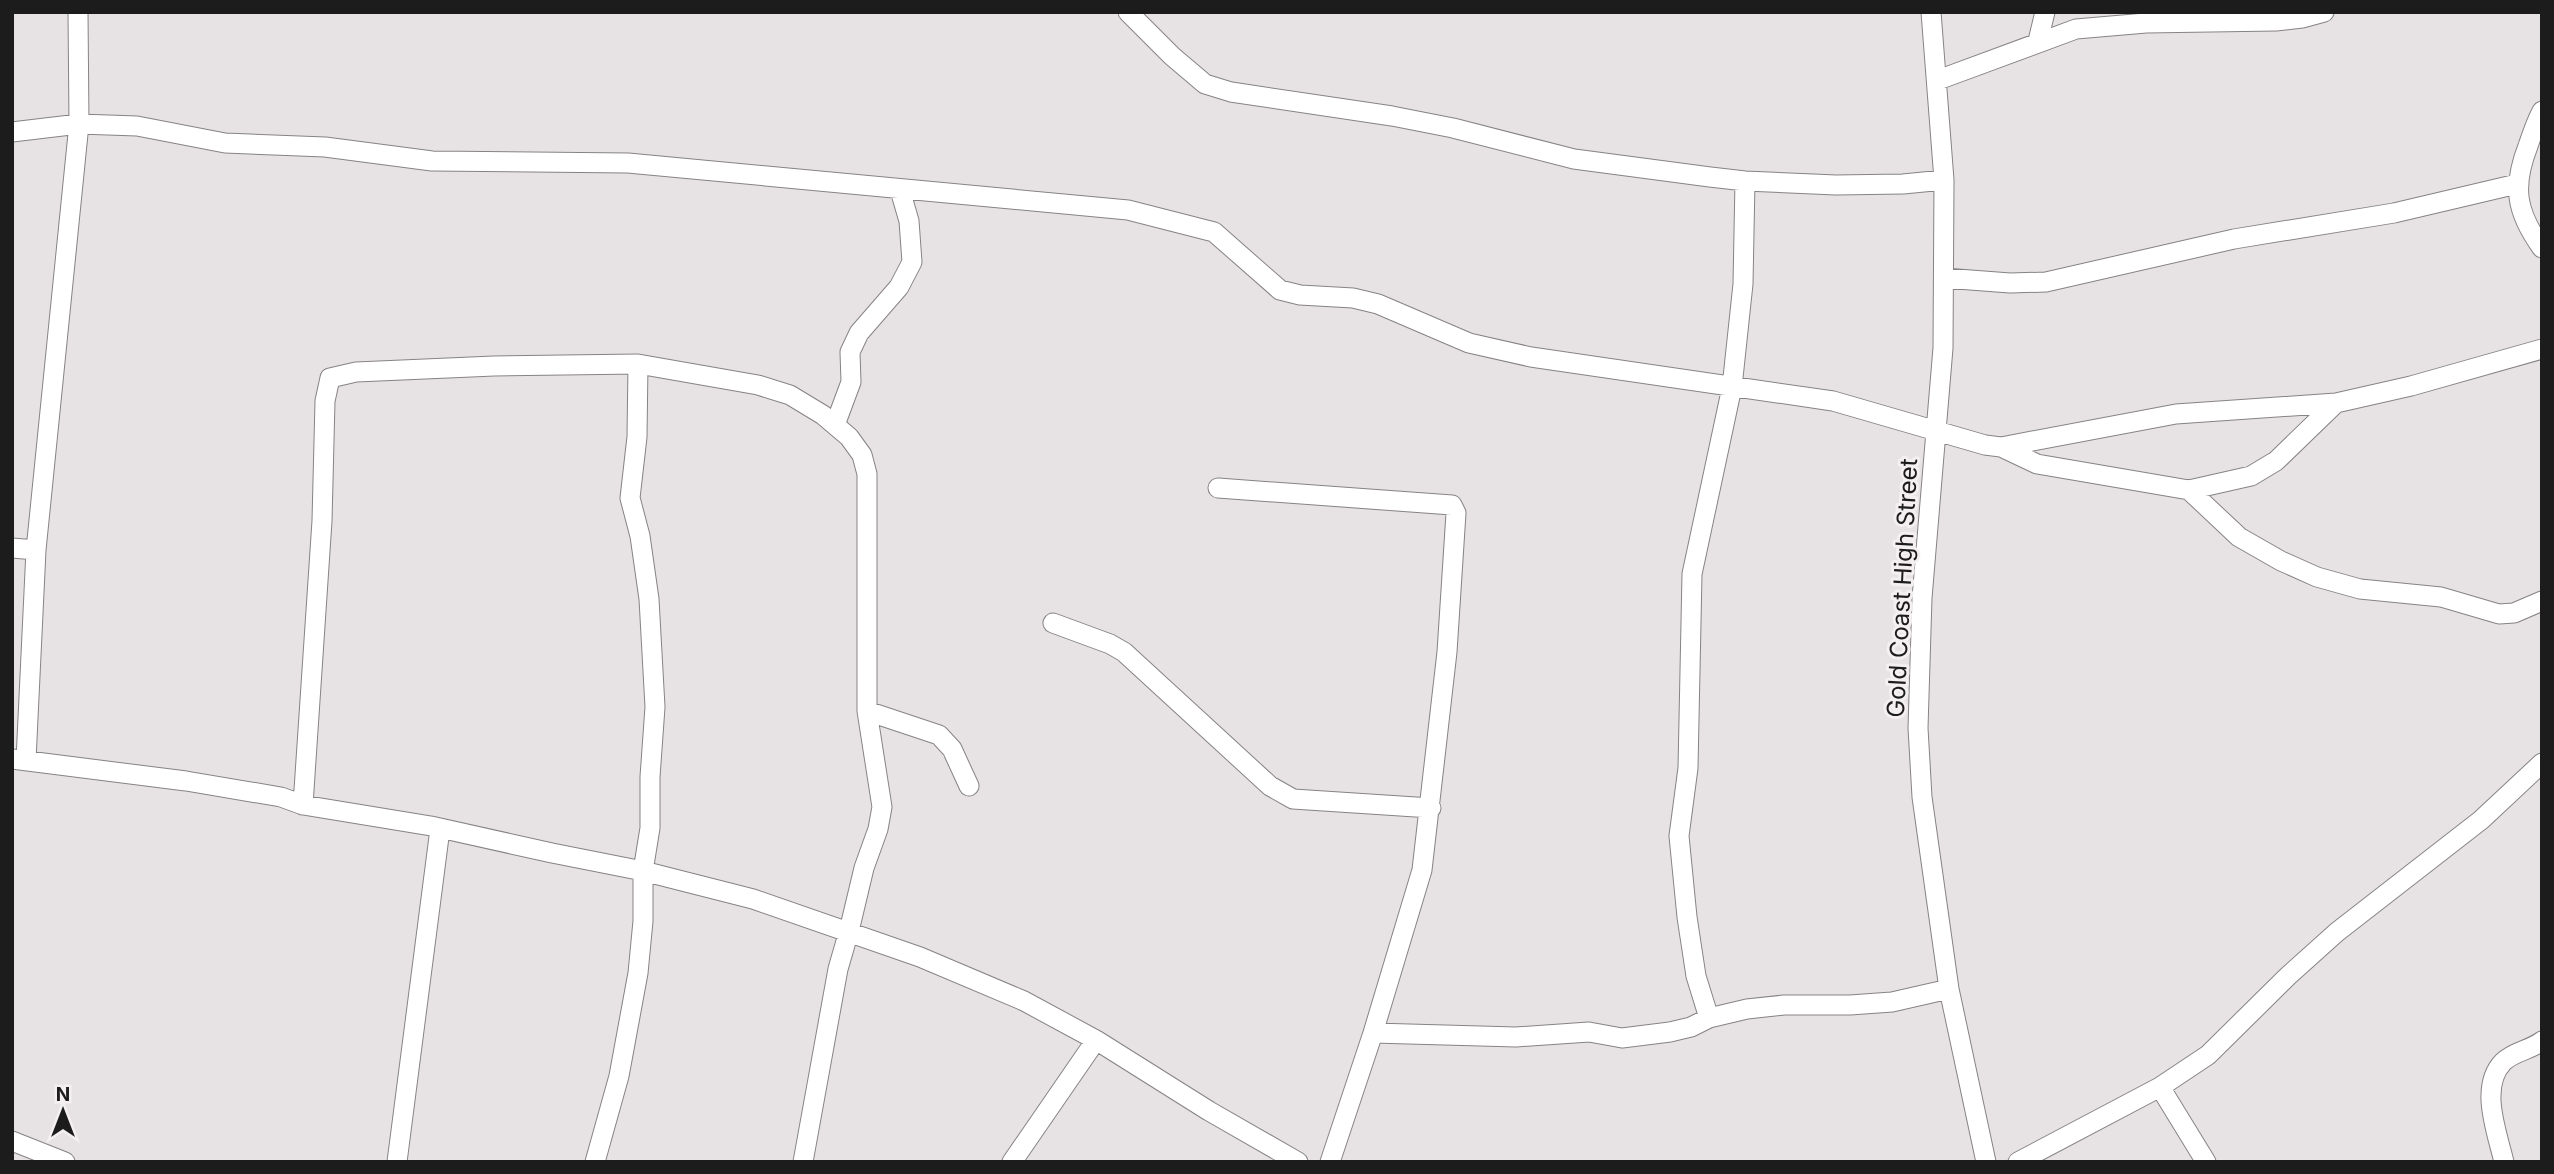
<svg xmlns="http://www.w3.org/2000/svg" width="2554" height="1174" font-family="Inter,sans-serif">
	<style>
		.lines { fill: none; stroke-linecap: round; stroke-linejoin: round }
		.minor-casing { stroke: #878385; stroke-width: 21 }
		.minor { stroke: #fff; stroke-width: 19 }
		.labels { text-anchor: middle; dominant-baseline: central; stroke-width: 6; stroke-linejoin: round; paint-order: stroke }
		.street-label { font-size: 24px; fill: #1d1c1c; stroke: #f4f0f1 }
	</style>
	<rect width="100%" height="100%" fill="#e7e2e4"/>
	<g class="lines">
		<g class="minor-casing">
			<path id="minor" d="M1128,12L1172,56L1205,84L1231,92L1392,116L1453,128L1574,159L1710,177L1745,181L1836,185L1903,184L1944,180
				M1931,12L1944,180L1943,348L1922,598L1918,728L1922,797L1949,989L1986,1162
				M2038,41L2045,12
				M1938,80L2076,29L2146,23L2276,21L2302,18L2324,12
				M2542,111C2536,122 2532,134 2528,146C2512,187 2516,212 2542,248
				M12,132L79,124L137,126L225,143L325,147L432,161L628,163L1128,210L1214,232L1280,290L1300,295L1353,298L1378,304L1469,343L1531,357L1833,401L1985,445L2001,447L2176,414L2336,403L2411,386L2542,349
				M1944,278L2010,283L2046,282L2234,239L2394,213L2517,184
				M835,425L851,382L850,352L859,333L899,287L912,262L909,221L900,190
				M2001,447L2037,464L2189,490L2239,537L2281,561L2317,577L2360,589L2441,597L2499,614L2514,613L2542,601
				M1218,488L1452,505L1456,513L1447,652L1422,870L1373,1033L1330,1162
				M2189,490L2251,476L2276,461L2336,403
				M12,548L36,550
				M1053,623L1110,644L1124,652L1270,786L1293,799L1431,808
				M867,711L939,735L952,749L969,786
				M12,759L186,781L281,797L303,805L431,826L552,853L643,871L753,899L920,957L1024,1001L1096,1040L1209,1111L1298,1162
				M26,760L36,550L79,124L78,12
				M303,805L322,521L325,401L330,378L356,372L494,366L638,364L758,385L790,395L823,415L849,437L862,455L867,474V711L882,807L878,829L864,868L849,931L838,969L803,1162
				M1709,1018L1696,976L1687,917L1679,836L1688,768L1692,574L1732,387L1743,284L1745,181
				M1373,1033L1516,1037L1589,1032L1622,1038L1670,1032L1691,1027L1709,1018L1747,1009L1784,1005H1850L1892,1002L1949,989
				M2160,1087L2206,1162
				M12,1141L65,1162
				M397,1162L440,829
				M595,1162L619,1076L638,973L643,921V871L650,828V777L655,707L649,599L640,536L630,498L637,437L638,364
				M1012,1162L1096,1040
				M2018,1162L2160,1087L2208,1055L2288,976L2337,932L2481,820L2542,763
				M2504,1162C2497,1132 2479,1087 2503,1062C2514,1051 2531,1050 2542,1041"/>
		</g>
		<use href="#minor" class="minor"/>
	</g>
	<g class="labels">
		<g class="street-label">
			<text transform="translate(1902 588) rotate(-87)">Gold Coast High Street</text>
		</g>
	</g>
	<rect width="2554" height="1174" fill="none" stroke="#1d1c1c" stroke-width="28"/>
	<g transform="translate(63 1111)" stroke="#f4f0f1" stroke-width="5" paint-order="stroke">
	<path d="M0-5L12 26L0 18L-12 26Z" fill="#1d1c1c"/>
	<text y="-10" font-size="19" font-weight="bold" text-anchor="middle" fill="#1d1c1c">N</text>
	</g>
</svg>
